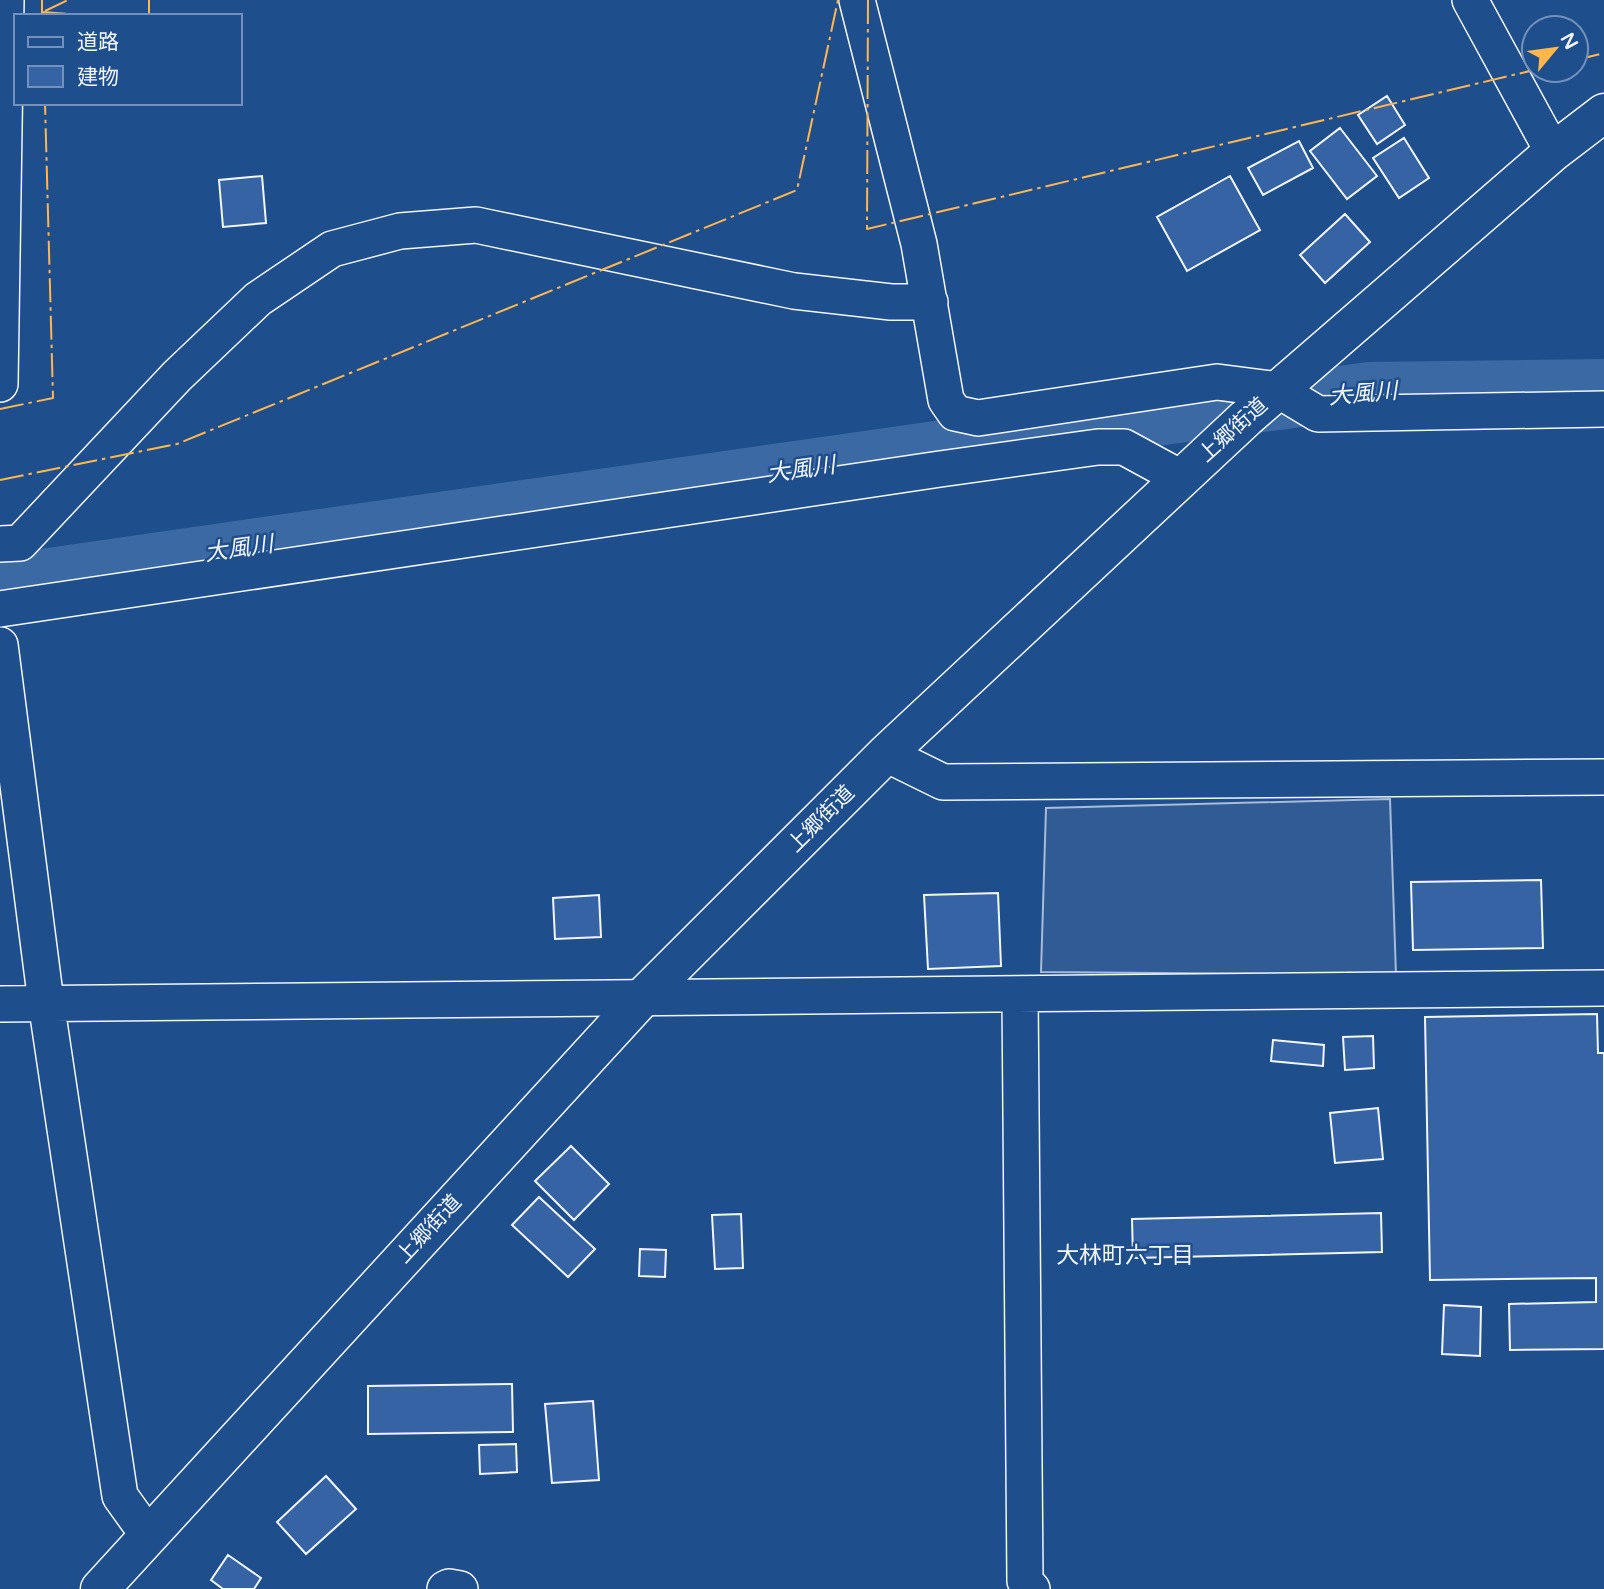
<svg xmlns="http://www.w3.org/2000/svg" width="1604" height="1589" font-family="'Varela Round','Noto Sans JP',sans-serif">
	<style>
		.parking { fill: #305b95; stroke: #a8bbd7; stroke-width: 2 }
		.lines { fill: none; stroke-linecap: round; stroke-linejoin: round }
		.river { stroke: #3b69a3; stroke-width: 56 }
		.building { fill: #3563a3; stroke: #f2f6ff; stroke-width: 2 }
		.minor-casing { stroke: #f2f6ff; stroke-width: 38 }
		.major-casing { stroke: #f2f6ff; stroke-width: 41 }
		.minor { stroke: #1f4e8c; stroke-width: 35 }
		.major { stroke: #1f4e8c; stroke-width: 38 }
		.power { stroke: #ffb74d; stroke-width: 2; stroke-dasharray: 24 5 3.5 5; stroke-linecap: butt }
		.labels { text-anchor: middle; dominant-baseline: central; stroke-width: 5; stroke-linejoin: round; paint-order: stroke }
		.street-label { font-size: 21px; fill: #f2f6ff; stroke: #1f4e8c }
		.water-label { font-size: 23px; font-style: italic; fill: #f2f6ff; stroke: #1f4e8c }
		.neighbourhood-label { font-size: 23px; fill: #f2f6ff; stroke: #1f4e8c }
	</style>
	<rect width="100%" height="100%" fill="#1f4e8c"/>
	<path class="parking" d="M1390,799L1396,975L1041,972L1046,808Z"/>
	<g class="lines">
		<path class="river" d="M0,583L1117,423L1370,390L1604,387"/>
	</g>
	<path class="building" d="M1387,96L1405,125L1377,144L1358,115Z
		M1340,128L1377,176L1347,199L1310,151Z
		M1404,138L1429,178L1399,198L1373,158Z
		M1299,141L1313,168L1263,195L1248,168Z
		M262,176L266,223L223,227L219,180Z
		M1230,176L1260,230L1187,271L1157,217Z
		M1345,214L1370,242L1325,283L1300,255Z
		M1541,880L1543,948L1413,950L1411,882Z
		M998,893L1001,966L928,969L924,895Z
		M599,895L601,937L555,939L553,898Z
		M1597,1014L1598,1053H1604V1349L1510,1350L1509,1304L1596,1302V1278L1430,1280L1425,1017Z
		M1373,1036L1374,1068L1345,1070L1343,1037Z
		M1273,1040L1324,1045L1323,1066L1271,1061Z
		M1378,1108L1383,1159L1335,1163L1330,1113Z
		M571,1146L609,1184L574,1220L535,1181Z
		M539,1197L595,1249L568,1277L512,1225Z
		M1381,1213L1382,1252L1133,1258L1132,1219Z
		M741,1214L743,1268L715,1269L712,1215Z
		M640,1249L666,1250L665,1277L639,1276Z
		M1444,1305L1481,1307L1480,1356L1442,1354Z
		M512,1384L513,1432L368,1434V1386Z
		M593,1401L599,1480L552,1483L545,1404Z
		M516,1444L517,1472L480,1474L479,1445Z
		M326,1476L356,1509L306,1554L277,1522Z
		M228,1555L261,1578L254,1589H223L211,1580Z"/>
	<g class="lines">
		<g class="minor-casing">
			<path id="minor" d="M857,0L919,244L946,400L955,413L978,418L1217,382L1278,390L1318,414L1604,409
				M1470,0L1553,152
				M0,384L6,0
				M0,544L20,543L177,376L258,299L332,249L400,231L476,225L794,291L891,302H930
				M0,609L940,469L1098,447H1124L1181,478
				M0,645L46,1002L120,1496L148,1535
				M886,754L943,782L1604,777
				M1020,995L1025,1581L1032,1589
				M0,1004L1604,988
				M445,1589L449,1587L460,1589"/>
		</g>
		<g class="major-casing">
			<path id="major" d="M100,1589L642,998L886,754L1246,418L1553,152L1604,113"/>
		</g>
		<use href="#minor" class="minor"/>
		<use href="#major" class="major"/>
		<path class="power" d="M42,0V16
			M868,0L867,229L1534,70
			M45,11L68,0
			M42,12L94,16
			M149,16V0
			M1576,60L1604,53
			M0,409L53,398L45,103
			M0,480L177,444L797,190L838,0"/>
	</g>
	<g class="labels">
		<g class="street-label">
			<text transform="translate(1233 430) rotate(-42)">上郷街道</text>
			<text transform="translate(821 819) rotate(-45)">上郷街道</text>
			<text transform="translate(429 1229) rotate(-47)">上郷街道</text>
		</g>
		<g class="water-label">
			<text transform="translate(1363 394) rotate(-5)">大風川</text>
			<text transform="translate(801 470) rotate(-8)">大風川</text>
			<text transform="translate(239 549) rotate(-8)">大風川</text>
		</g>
		<g class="neighbourhood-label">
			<text x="1125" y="1256">大林町六丁目</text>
		</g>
	</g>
	<rect x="14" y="14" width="228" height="91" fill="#1f4e8c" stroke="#7391ba" stroke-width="2"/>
	<rect x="28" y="37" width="35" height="10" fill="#1f4e8c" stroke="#7391ba" stroke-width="2"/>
	<text x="77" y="49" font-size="21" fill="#f2f6ff">道路</text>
	<rect x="28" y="66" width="35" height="21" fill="#3563a3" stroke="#7391ba" stroke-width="2"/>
	<text x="77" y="84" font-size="21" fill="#f2f6ff">建物</text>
	<g transform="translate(1555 49) rotate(61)"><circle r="33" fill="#1f4e8c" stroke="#7391ba" stroke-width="2"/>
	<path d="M0-5L12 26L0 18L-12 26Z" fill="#ffb74d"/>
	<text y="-10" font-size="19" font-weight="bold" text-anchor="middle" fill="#f2f6ff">N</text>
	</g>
</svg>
